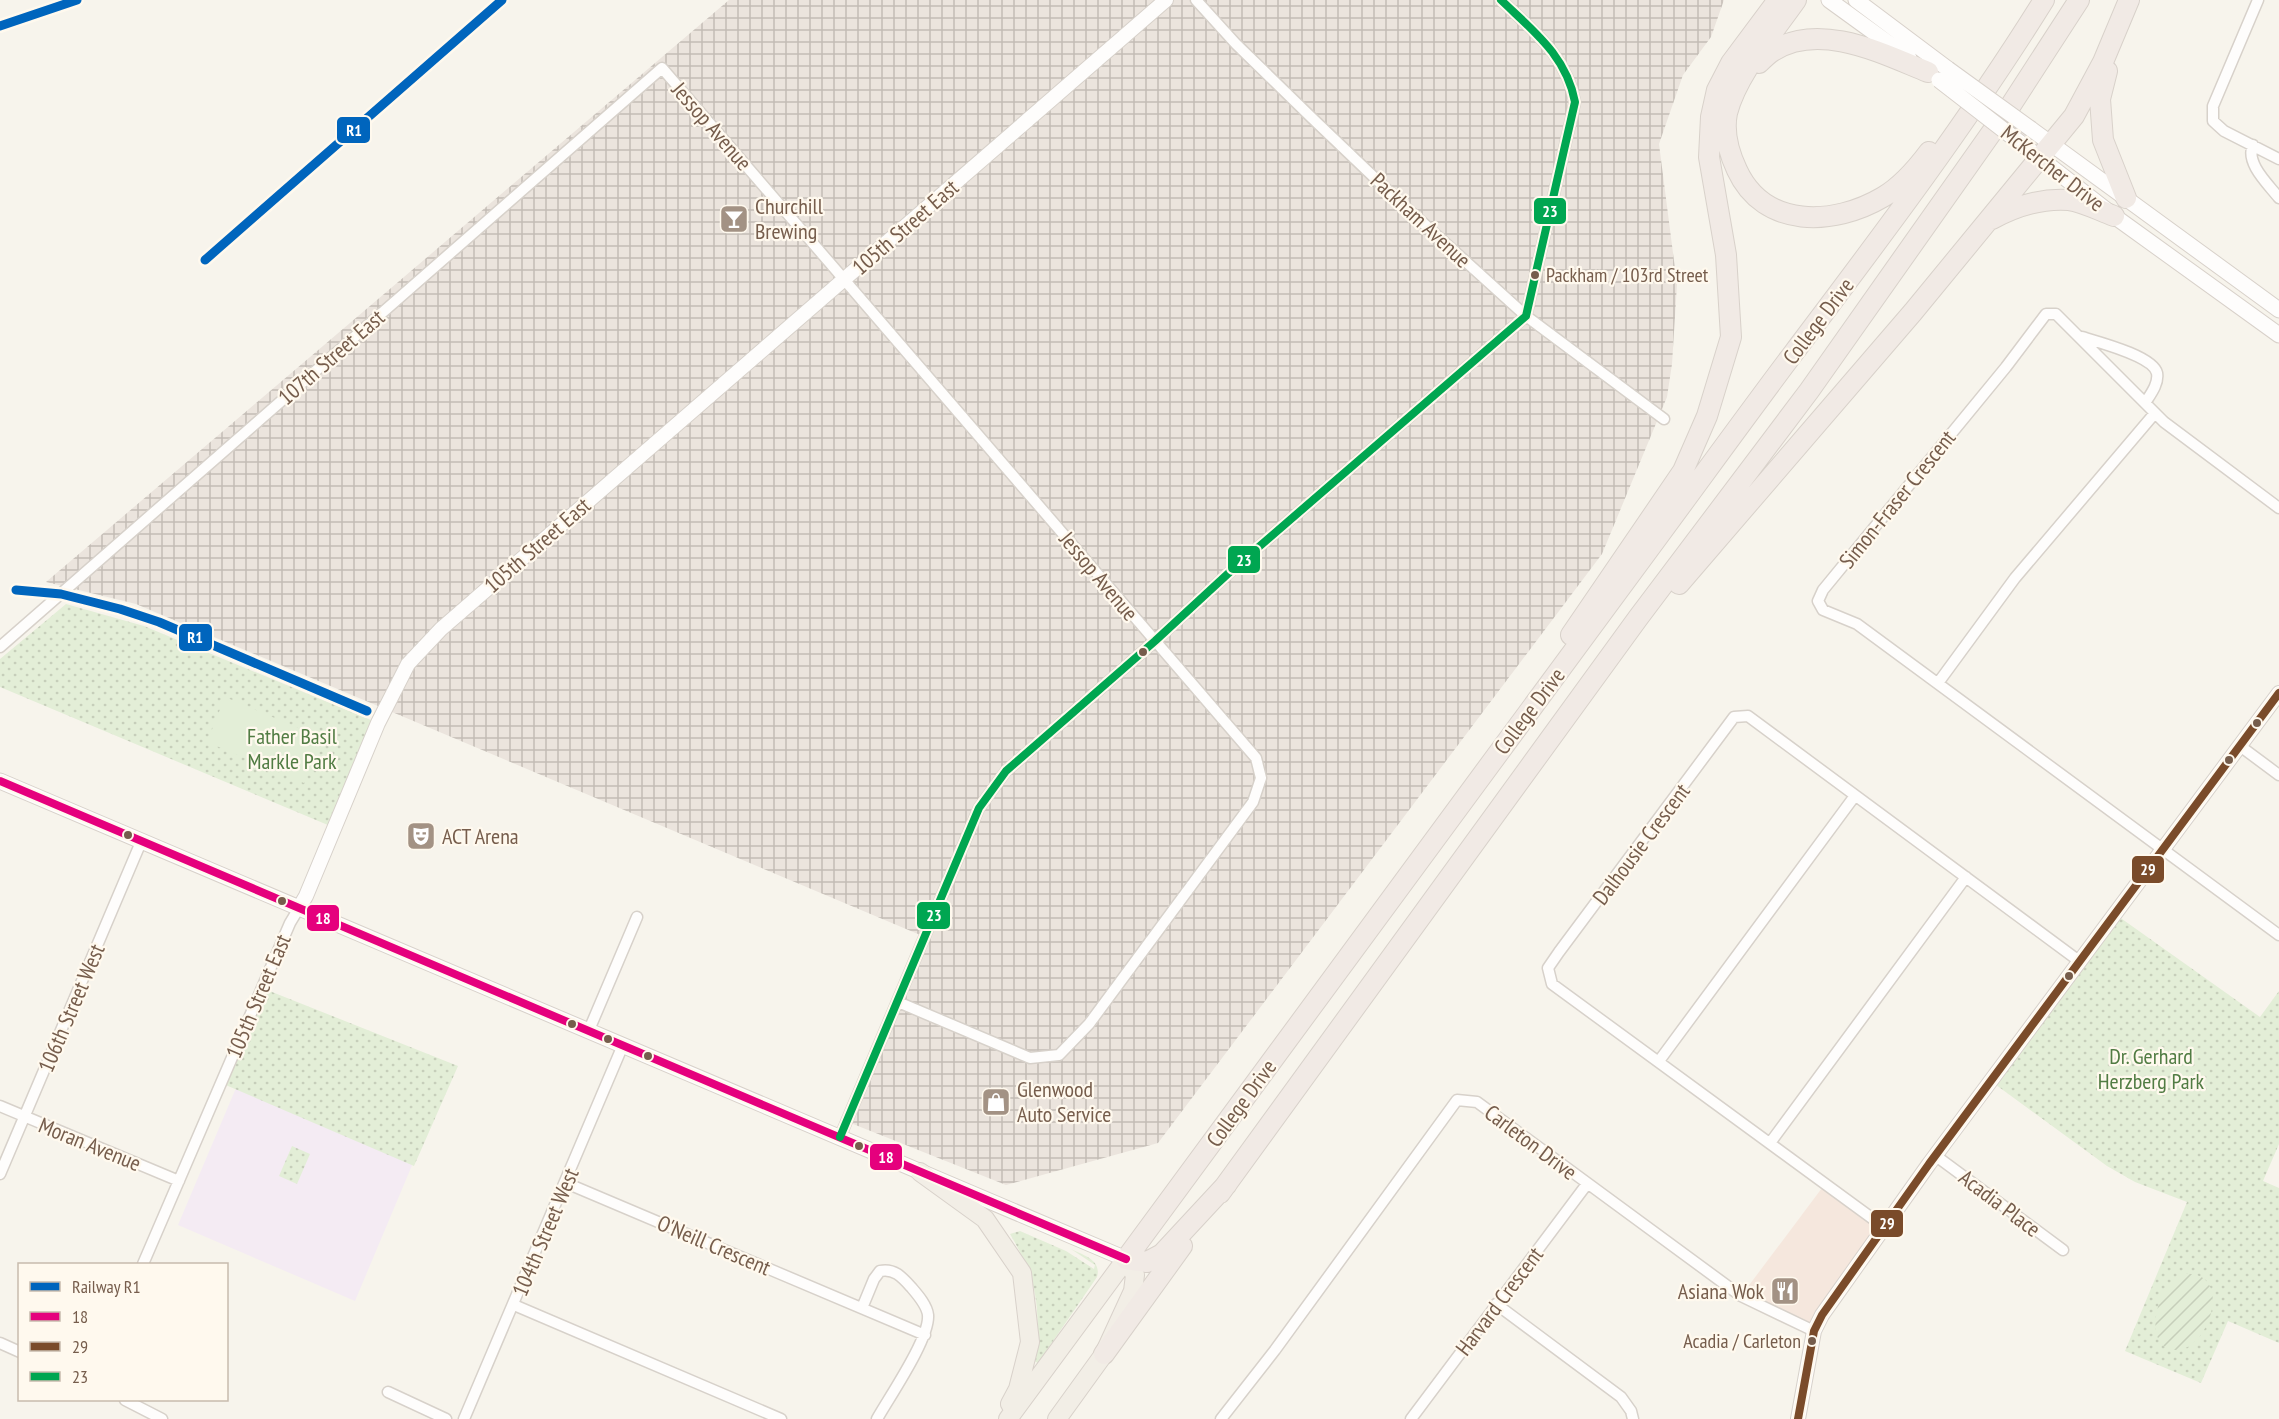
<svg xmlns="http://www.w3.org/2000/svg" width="2279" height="1419" font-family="'PT Sans Narrow',sans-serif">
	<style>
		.commercial { fill: #f5e7dd }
		.industrial { fill: url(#industrial-grid) }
		.education { fill: #f4ebf3 }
		.grass { fill: url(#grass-dots) }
		.garden { fill: url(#garden-furrows) }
		.pitch { fill: #e3eed7 }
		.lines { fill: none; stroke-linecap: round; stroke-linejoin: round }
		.minor-casing { stroke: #d7d1ca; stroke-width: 13 }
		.tertiary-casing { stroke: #d7d1ca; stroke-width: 16 }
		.secondary-casing { stroke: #d8d1ca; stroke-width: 17 }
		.primary-casing { stroke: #d8d1ca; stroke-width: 20 }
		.motorway-casing { stroke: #d8d1ca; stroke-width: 22 }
		.minor { stroke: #fefdfc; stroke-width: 10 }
		.tertiary { stroke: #fefdfc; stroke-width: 14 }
		.secondary { stroke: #fefdfc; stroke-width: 15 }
		.primary { stroke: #f2eee6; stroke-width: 18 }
		.motorway { stroke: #f1eae5; stroke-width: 20 }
		.secondary-bridge-casing { stroke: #d8d1ca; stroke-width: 17; stroke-linecap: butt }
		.secondary-bridge { stroke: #fefdfc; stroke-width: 15 }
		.bus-1-casing { stroke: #fff9ee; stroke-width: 12 }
		.bus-2-casing { stroke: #fff9ee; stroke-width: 12 }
		.bus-3-casing { stroke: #fff9ee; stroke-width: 12 }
		.bus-1 { stroke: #e5007d; stroke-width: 8 }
		.bus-2 { stroke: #7a4b2a; stroke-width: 8 }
		.bus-3 { stroke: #00a651; stroke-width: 8 }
		.rail-1-casing { stroke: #fff9ee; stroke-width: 14 }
		.rail-1 { stroke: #0065bd; stroke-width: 9 }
		.bus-dot { fill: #765d4c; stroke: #fff9ee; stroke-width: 2 }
		.labels { text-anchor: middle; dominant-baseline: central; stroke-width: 4.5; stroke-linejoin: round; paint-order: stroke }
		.bus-label { font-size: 20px; fill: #765d4c; stroke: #fff9ee; text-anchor: start }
		.street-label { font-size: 22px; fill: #765d4c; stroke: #fff9ee }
		.poi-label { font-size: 22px; fill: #765d4c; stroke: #fff9ee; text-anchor: start }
		.park-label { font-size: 22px; fill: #517c43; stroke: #fff9ee }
		.line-badge { stroke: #fff9ee; stroke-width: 2 }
		.badge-label { font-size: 16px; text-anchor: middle; font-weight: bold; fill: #fff }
	</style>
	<defs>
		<pattern id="industrial-grid" width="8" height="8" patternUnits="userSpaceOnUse" patternTransform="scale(1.5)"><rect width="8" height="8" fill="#ebe4dd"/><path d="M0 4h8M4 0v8" fill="none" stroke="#c3bcb5"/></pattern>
		<pattern id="grass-dots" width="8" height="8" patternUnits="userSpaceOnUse" patternTransform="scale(1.5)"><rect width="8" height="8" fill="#e3eed7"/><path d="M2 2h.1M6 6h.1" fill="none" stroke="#c6ceba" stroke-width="1.8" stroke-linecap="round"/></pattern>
		<pattern id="garden-furrows" width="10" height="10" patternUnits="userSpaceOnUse" patternTransform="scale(1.5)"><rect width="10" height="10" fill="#e3eed7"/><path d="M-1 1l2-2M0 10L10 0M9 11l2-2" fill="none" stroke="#c6ceba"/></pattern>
	</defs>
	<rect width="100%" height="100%" fill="#f7f4ec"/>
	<path class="commercial" d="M1825,1184L1884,1227L1814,1331L1741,1296Z"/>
	<path class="industrial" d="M729,0H1724L1711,37L1683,75L1659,144L1677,284L1672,364L1667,397L1602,554L1158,1143L1006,1185L848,1122L925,937L136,604L46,582Z"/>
	<path class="education" d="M236,1088L413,1163L355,1301L178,1225Z"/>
	<path class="grass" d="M66,604L144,626L378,723L335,828L0,687V659Z
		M2115,914L2260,1017L2279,991V1144L2263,1181L2279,1188V1343L2228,1321L2201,1383L2125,1351L2187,1202L2135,1182L2107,1166L1992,1082Z
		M262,988L458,1066L414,1166L221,1083Z
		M292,1146L310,1154L297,1184L279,1176Z
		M1020,1231L1066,1251L1094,1269L1095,1265L1071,1249C1083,1255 1102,1260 1097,1277L1038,1363L1034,1361C1042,1309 1037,1279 1010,1234Z"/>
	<path class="garden" d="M2184,1274C2238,1270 2206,1361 2170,1349C2145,1341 2157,1295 2172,1281C2175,1278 2180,1276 2184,1274Z"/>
	<path class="pitch" d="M225,697L322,738L304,783L207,742Z"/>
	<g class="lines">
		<g class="minor-casing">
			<path id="minor" d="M1196,0L1236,44L1312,118L1401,203L1526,316L1664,419
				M2258,0L2213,106V121L2224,131L2279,159
				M2253,145C2245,163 2268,184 2279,198
				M2082,337C2098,342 2153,356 2157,373C2159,384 2150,395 2145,403
				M2279,508L2164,422L2056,314H2046L2006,367L1823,590L1818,601L1823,610L1857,624L2279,935
				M0,647L662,68L1256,758L1261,778L1253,802L1089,1024L1059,1055L1030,1058L898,1002
				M1938,683L2015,578L2155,413
				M2240,746L2279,775
				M589,1030L637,917
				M1659,1061L1854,797
				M0,1106L179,1181
				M840,1137L979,808L1006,771L1155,641L1232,570L1526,316L1575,102C1566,55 1533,31 1501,0
				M1770,1143L1966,877
				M1936,1156L2063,1250
				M0,1174L141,842
				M566,1183L925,1335
				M1884,1227L1552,984L1548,968L1559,952L1734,717L1748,716L2079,961
				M143,1264L290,923L299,908
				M1496,1304L1621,1397L1631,1411L1633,1419
				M514,1305L781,1419
				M862,1308L874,1279L880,1271C894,1268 902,1277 911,1287C917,1294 927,1305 928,1315C930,1338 890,1396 877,1419
				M0,1343L20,1352
				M388,1392L446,1419
				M125,1400L162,1419
				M464,1419L623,1045
				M1221,1419L1275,1350L1457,1100L1477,1102L1741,1296L1814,1331
				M1411,1419L1587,1184"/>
		</g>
		<g class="tertiary-casing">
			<path id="tertiary" d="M299,908L306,896L378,723L408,664L441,629L1166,0
				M1798,1419L1814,1331L1822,1315L1929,1164L2279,693"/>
		</g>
		<g class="secondary-casing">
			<path id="secondary" d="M1829,0L1909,58
				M1856,0L1948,69
				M2031,129L2279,310
				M2019,142L2114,216L2279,335
				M0,781L1126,1259"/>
		</g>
		<g class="primary-casing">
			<path id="primary" d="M920,1172L985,1219L1022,1273L1030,1342L1018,1389L1010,1404
				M1008,1419L1126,1259L1135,1275L1133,1291L1104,1354L1057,1419"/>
		</g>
		<g class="motorway-casing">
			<path id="motorway" d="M1796,0C1773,33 1737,74 1727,113C1723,133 1729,153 1737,170C1764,229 1834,226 1883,197C1900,187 1917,168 1929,152
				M1759,63C1763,59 1768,54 1773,51C1820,21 1883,54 1928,72
				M2107,71L2100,99L2103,140L2126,198
				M1992,219C2016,206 2042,198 2069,200C2084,202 2100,211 2114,216
				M1679,584L1913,312L2074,116L2103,62L2129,0
				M1571,635L1683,471L1707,416L1731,337L1726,255L1709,157L1711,117L1717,90L1731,63L1778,0
				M1227,1184L1162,1254L1147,1262L1126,1259C1305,1019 1481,775 1660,534C1705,473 1749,412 1795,351C1881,237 1968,122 2044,0
				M1220,1193L1638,618L1809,391L2011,105L2079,0
				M1104,1354L1182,1246"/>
		</g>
		<use href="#minor" class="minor"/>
		<use href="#tertiary" class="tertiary"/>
		<use href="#secondary" class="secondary"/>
		<use href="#primary" class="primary"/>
		<use href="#motorway" class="motorway"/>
		<g class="secondary-bridge-casing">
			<path id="secondary-bridge" d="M1948,69L2031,129
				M1939,80L2019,142"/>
		</g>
		<use href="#secondary-bridge" class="secondary-bridge"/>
		<g class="bus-1-casing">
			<path id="bus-1" d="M0,781L1126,1259"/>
		</g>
		<g class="bus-2-casing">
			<path id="bus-2" d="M1798,1419L1814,1331L1822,1315L1929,1164L2279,693"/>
		</g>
		<g class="bus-3-casing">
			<path id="bus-3" d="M840,1137L979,808L1006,771L1155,641L1232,570L1526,316L1575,102C1566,55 1533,31 1501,0"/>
		</g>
		<use href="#bus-1" class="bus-1"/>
		<use href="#bus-2" class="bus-2"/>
		<use href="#bus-3" class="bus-3"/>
		<g class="rail-1-casing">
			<path id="rail-1" d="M0,26L77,0
				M205,260L502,0
				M16,590L61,594L120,609L159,622L367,711"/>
		</g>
		<use href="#rail-1" class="rail-1"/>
	</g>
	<defs>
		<g id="bar-square" transform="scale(1.5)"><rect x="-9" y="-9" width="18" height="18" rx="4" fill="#a39284" stroke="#fff9ee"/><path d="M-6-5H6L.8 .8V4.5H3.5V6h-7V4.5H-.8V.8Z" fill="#fff"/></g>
		<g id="theatre-square" transform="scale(1.5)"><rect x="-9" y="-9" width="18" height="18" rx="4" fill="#a39284" stroke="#fff9ee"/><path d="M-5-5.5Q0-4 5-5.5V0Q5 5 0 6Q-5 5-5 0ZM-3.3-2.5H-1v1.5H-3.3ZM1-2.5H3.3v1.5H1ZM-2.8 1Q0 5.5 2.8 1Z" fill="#fff"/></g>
		<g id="shop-square" transform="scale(1.5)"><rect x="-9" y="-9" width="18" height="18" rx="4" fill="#a39284" stroke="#fff9ee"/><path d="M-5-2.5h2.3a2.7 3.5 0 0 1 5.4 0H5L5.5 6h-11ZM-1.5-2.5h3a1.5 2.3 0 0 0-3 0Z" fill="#fff"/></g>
		<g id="restaurant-square" transform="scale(1.5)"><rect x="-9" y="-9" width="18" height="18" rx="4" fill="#a39284" stroke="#fff9ee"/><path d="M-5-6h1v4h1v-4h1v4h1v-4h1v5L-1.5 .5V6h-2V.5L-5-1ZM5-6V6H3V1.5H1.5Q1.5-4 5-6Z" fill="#fff"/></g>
	</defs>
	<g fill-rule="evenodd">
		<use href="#bar-square" x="734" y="219"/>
		<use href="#theatre-square" x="421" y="836"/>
		<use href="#shop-square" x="996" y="1102"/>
		<use href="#restaurant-square" x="1785" y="1291"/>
	</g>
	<g class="bus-dot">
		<circle cx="1535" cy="275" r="5"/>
		<circle cx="1143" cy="652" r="5"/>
		<circle cx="2257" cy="723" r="5"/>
		<circle cx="2229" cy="760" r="5"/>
		<circle cx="128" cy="835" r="5"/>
		<circle cx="282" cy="901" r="5"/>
		<circle cx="2069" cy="976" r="5"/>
		<circle cx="572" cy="1024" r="5"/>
		<circle cx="608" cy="1039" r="5"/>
		<circle cx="648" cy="1056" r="5"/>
		<circle cx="859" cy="1146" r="5"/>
		<circle cx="1812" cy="1341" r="5"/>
	</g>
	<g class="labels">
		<g class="bus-label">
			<text x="1546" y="275">Packham / 103rd Street</text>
			<text x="1801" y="1341" text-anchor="end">Acadia / Carleton</text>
		</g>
		<g class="street-label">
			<text transform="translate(712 126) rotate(49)">Jessop Avenue</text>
			<text transform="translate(2053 168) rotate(38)">McKercher Drive</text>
			<text transform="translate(1421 220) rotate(43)">Packham Avenue</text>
			<text transform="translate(905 227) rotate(-41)">105th Street East</text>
			<text transform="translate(1818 321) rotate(-53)">College Drive</text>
			<text transform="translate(331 357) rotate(-41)">107th Street East</text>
			<text transform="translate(1897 499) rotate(-51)">Simon-Fraser Crescent</text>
			<text transform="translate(537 545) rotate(-41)">105th Street East</text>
			<text transform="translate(1099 576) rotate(50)">Jessop Avenue</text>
			<text transform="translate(1529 711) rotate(-53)">College Drive</text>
			<text transform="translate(1641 844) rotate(-53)">Dalhousie Crescent</text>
			<text transform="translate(258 996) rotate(-67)">105th Street East</text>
			<text transform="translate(71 1008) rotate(-67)">106th Street West</text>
			<text transform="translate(1241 1103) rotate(-54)">College Drive</text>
			<text transform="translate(1531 1142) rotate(37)">Carleton Drive</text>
			<text transform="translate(90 1144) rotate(22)">Moran Avenue</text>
			<text transform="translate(2000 1203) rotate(37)">Acadia Place</text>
			<text transform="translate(545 1232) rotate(-67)">104th Street West</text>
			<text transform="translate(714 1245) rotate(23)">O'Neill Crescent</text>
			<text transform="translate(1499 1301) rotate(-53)">Harvard Crescent</text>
		</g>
		<g class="poi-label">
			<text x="755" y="206">Churchill<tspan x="755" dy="25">Brewing</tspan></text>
			<text x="442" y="836">ACT Arena</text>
			<text x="1017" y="1089">Glenwood<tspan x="1017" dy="25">Auto Service</tspan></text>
			<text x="1764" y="1291" text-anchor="end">Asiana Wok</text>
		</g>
		<g class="park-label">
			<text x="292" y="736">Father Basil<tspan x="292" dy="25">Markle Park</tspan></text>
			<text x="2151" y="1056">Dr. Gerhard<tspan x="2151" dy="25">Herzberg Park</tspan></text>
		</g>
	</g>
	<g class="line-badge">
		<rect x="336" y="116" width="35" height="28" rx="6" fill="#0065bd"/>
		<rect x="1533" y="197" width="34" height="28" rx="6" fill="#00a651"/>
		<rect x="1227" y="545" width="34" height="29" rx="6" fill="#00a651"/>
		<rect x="178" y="623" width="35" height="29" rx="6" fill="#0065bd"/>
		<rect x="2131" y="855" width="34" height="29" rx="6" fill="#7a4b2a"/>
		<rect x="916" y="901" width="35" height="29" rx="6" fill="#00a651"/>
		<rect x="306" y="904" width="34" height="28" rx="6" fill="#e5007d"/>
		<rect x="869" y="1143" width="34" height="28" rx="6" fill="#e5007d"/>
		<rect x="1870" y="1209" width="34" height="29" rx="6" fill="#7a4b2a"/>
	</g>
	<g class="badge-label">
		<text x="354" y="136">R1</text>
		<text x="1550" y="217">23</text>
		<text x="1244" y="566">23</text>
		<text x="195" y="643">R1</text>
		<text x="2148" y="875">29</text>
		<text x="934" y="921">23</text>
		<text x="323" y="924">18</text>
		<text x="886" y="1163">18</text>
		<text x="1887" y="1229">29</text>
	</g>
	<rect x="18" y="1263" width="210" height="138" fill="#fff9ee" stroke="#c8bbad" stroke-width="1.5"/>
	<rect x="30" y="1282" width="30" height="9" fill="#0065bd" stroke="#c8bbad" stroke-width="1.5"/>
	<text x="72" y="1293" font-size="18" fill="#765d4c">Railway R1</text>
	<rect x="30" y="1312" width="30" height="9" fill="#e5007d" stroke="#c8bbad" stroke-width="1.5"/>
	<text x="72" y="1323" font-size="18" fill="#765d4c">18</text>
	<rect x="30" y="1342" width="30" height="9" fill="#7a4b2a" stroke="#c8bbad" stroke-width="1.5"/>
	<text x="72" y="1353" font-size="18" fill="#765d4c">29</text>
	<rect x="30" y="1372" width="30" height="9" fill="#00a651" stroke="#c8bbad" stroke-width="1.5"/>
	<text x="72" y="1383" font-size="18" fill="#765d4c">23</text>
</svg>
